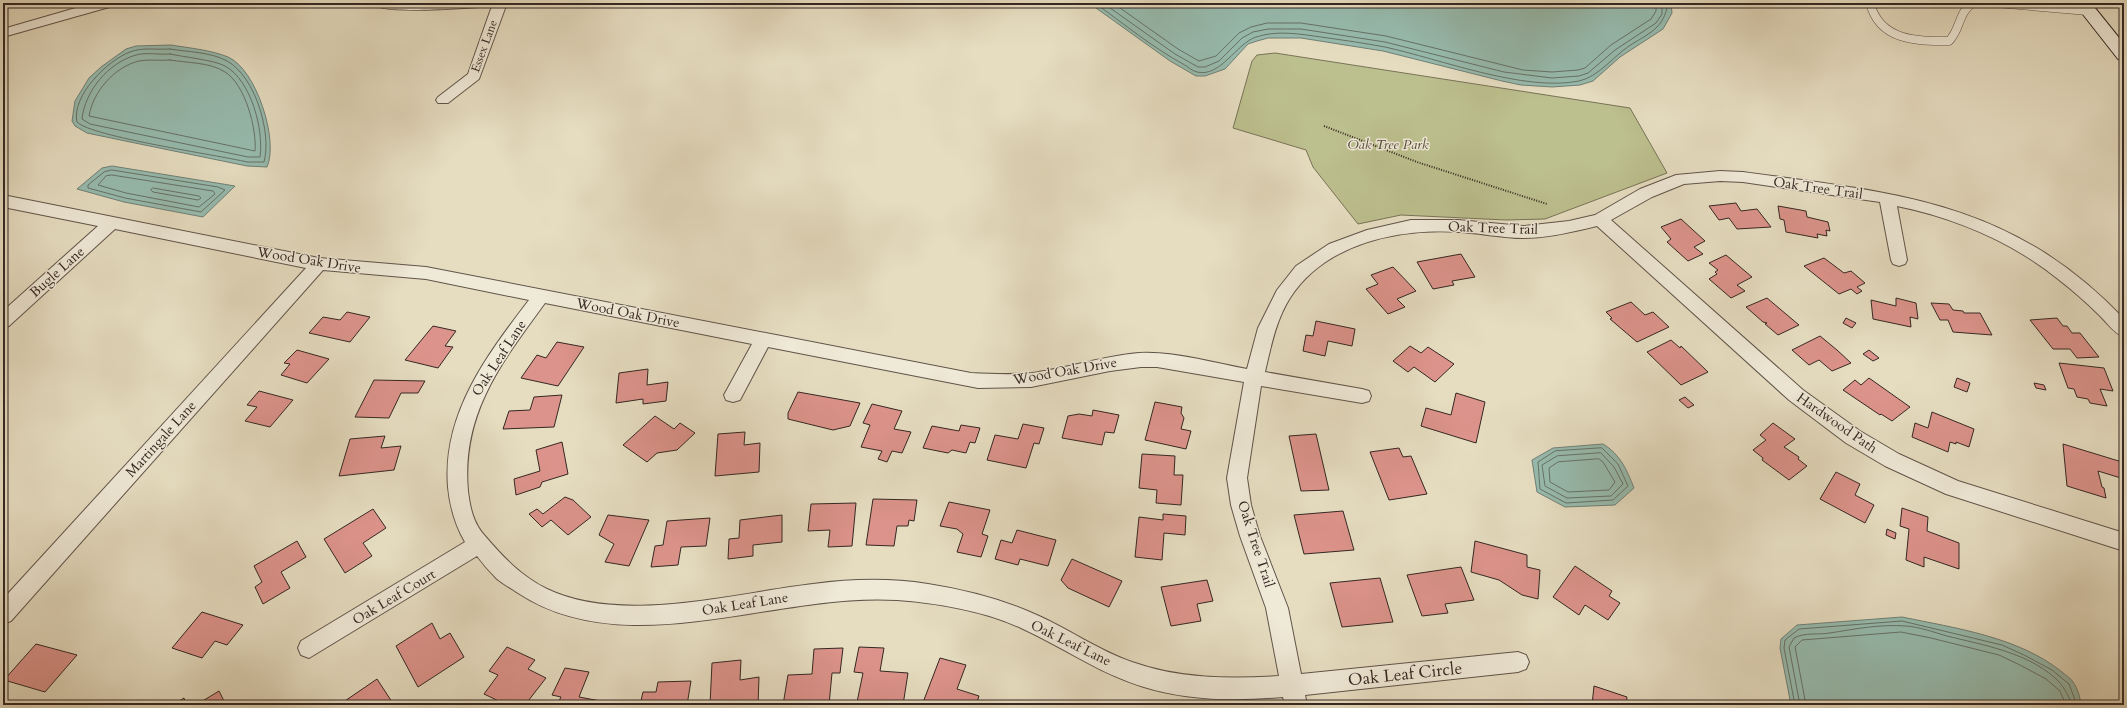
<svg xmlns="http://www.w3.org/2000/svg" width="2127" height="708" font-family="Cardo,serif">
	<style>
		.green { fill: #bcbf8e; stroke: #787358 }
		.water { fill: #97bcaf; stroke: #708077 }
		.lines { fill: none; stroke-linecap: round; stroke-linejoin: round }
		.shore { stroke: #667268; stroke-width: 1 }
		.building { fill: #dc938b; stroke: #352722 }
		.service-casing { stroke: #61544a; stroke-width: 9 }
		.minor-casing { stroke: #61544a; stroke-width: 2 }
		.secondary-casing { stroke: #352722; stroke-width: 2 }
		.path { stroke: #352722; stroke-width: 2; stroke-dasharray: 1 1.5; stroke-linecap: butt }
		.service { stroke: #efe9d7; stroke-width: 8 }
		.minor { fill: #efe9d7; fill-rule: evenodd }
		.secondary { fill: #efe9d7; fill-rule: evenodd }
		.labels { text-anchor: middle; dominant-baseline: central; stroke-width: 3; stroke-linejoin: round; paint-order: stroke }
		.far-street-label { font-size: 12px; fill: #352722; stroke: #efe9d7 }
		.park-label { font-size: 14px; font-style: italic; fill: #574d3d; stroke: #efe9d7 }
		.street-label { font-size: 14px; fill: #352722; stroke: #efe9d7 }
		.near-street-label { font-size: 17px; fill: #352722; stroke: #efe9d7 }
	</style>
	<rect width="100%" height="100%" fill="#e6ddc1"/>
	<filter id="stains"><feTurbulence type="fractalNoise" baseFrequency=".005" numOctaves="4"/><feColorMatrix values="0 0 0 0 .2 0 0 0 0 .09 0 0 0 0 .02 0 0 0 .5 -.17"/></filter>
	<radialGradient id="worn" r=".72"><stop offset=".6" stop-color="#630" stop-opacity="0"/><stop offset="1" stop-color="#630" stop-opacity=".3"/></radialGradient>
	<path class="green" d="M1275,53L1630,108L1667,173L1545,219L1506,220L1401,215L1358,224L1313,167L1306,150L1233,128L1252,61L1257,55Z"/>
	<path class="water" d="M1089,3H1671L1672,13L1663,29L1620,57L1593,81L1580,85L1552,87L1521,85L1502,81L1383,51L1301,38H1268L1257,41L1248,44L1225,69L1205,76H1196L1170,61Z
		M171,45C189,48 211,50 228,57C256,69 279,140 267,167L247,166L135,143L87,133L75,126L72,121L75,101L89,78L101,67L126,49L136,46Z
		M112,166L235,186L203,217L124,202L77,189L102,168Z
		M1603,444C1620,454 1627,470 1634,488L1615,505L1565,507L1537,492L1532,460L1553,448Z
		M1902,617C1955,628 2019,637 2062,672C2065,675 2071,678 2073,682C2078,689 2080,697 2081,705H1791L1780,648L1781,639L1797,625Z"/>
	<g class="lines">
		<path class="shore" d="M1095,3C1124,24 1152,47 1183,64C1187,66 1192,71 1197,72C1220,78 1237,43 1256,37C1277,30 1300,34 1321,37C1342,40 1364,43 1385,47C1440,59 1524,92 1579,81C1598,77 1613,57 1629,46C1649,33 1664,29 1668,3
			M1103,3L1175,54L1198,67H1205L1219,61L1242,38L1253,32L1268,29H1301L1385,42L1504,72L1552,78L1579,76L1588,73L1615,50L1656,23L1662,14V3
			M1113,3L1178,49L1199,61L1216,56L1239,33L1251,27L1267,23H1301L1386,36L1523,70L1552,72L1578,70L1585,68L1611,45L1651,19L1656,11V3
			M170,49C188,52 211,52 227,61C255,76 272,133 264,162H247C218,155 92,137 77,122C71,96 108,60 130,52C142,47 157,50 170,49Z
			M170,54C183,57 214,60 225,66C251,80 264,130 260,157H248L90,124L82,119C85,91 108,63 136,55C146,52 159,55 170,54Z
			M170,60C187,63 210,62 225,72C245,84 257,129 255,151L89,116C93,92 114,67 139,61C149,59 160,61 170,60Z
			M112,170L218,187L225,190L201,212L125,198L88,188V185L104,172Z
			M112,175L213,191L215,194L199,207L126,193L98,185L106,176Z
			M153,188L199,196L201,198L198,200L153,192L151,190Z
			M1602,448L1618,464L1628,486L1613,500L1566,503L1540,489L1538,462L1555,451Z
			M1601,453L1614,467L1623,484L1611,496L1567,498L1545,486L1542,465L1557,456Z
			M1599,459L1603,462L1615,482L1609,490L1568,492L1550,482L1549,468L1558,462Z
			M1795,705L1784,648L1785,640L1799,629L1902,621L2002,645L2024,655L2052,670L2069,684L2077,705
			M1800,705L1789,647L1794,638C1806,632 1818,635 1830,633C1855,629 1880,624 1906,626C1920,627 1933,632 1947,636C1983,645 2025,652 2054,677C2063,685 2068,694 2072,705
			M1806,705L1795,647L1802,640L1901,632L1931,638L1999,655L2020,665L2046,679L2060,691L2066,705"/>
	</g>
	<path class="building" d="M1736,203L1741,211L1757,209L1771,227L1737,229L1729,218L1719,220L1709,206Z
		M1778,206L1806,211L1807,217L1828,222L1830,231L1826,230L1827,236L1817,234L1818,238L1786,232L1784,220L1780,219Z
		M1681,219L1705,241L1694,247L1703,254L1688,261L1667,242L1671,239L1661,227Z
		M1461,254L1475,277L1452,281L1454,285L1433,289L1417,262Z
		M1726,255L1752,277L1737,285L1745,291L1731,298L1709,279L1717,274L1715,272L1718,270L1709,263Z
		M1824,258L1844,273L1851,271L1865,283L1857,287L1862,291L1857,294L1851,289L1839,294L1804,266Z
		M1393,267L1416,291L1397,299L1405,307L1388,314L1366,289L1378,284L1371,275Z
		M1767,298L1799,325L1778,335L1765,324L1767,323L1763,322L1746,307Z
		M1896,298L1916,303L1918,319L1910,317L1911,327L1873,319L1871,300L1896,306Z
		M1631,302L1645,315L1653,312L1669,327L1637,342L1610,319L1612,318L1606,312Z
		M1931,303L1949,304L1953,310L1963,311L1964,313H1980L1992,335L1953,332L1948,320H1940Z
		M347,312L370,317L350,342L309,333L323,317L340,320Z
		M1846,318L1856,323L1852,328L1843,323Z
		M2057,318L2063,326H2067L2072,333H2080L2099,357L2077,358L2070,349H2053L2030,320Z
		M1316,321L1355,329L1352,346L1328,341L1325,356L1303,351L1306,335L1313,336Z
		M433,326L456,331L445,346L453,347L438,368L405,360Z
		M1820,336L1837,350L1851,363L1832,371L1819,360L1809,365L1792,350Z
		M1671,340L1680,348L1681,346L1708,372L1681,385L1647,352Z
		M557,342L584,347L558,386L521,378L537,355L546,358Z
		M1410,346L1421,353L1428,347L1454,364L1435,382L1414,367L1408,372L1393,361Z
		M297,350L329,359L307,383L281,375L290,364L284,363Z
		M1869,350L1879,358L1873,361L1863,354Z
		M2059,363L2104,368L2113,391L2100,389L2107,406L2090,403L2088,399L2077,397L2074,389L2068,388Z
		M648,369L647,385L668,382L666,401L643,404V399L616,403L619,373Z
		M1869,378L1910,407L1892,421L1881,414L1880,415L1843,390L1855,380L1861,385Z
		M1957,378L1970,383L1967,392L1954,387Z
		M374,380L425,381L418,393H401L389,418L355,417Z
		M2034,383L2044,385L2046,390L2036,388Z
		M259,391L293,400L270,427L245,421L257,407L247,405Z
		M798,392L860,403L850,426L833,430L788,419V413Z
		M1456,393L1485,402L1476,443L1421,426L1426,408L1451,415Z
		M562,395L554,427L503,429L509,411L530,410L534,397Z
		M1685,397L1694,405L1688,408L1679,400Z
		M1155,402L1182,407L1181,413L1184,418L1181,429L1191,431L1186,449L1145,440Z
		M872,404L902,411L894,429L911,432L902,453L892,451L887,462L878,459L882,451L861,447L870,425L863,423Z
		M1093,410L1119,415L1114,433L1105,432L1102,445L1062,438L1068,416L1079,414L1092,416Z
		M1932,412L1974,429L1969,447L1956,442V444L1950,442L1948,452L1912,437L1915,423L1928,428Z
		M655,416L674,429L680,423L695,433L677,450L657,453L647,462L623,445Z
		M1773,423L1795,439L1784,447L1799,457L1798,459L1807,466L1789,480L1762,460L1763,458L1753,450L1766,440L1760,435Z
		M1023,424L1044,428L1039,444L1034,443L1026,468L987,460L995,435L1018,439Z
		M961,425L980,428L975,443L970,442L966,453L952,450L948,453L923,448L932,426L959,431Z
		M745,432L744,445L760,443L759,472L715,476L718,434Z
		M1316,434L1329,490L1301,491L1289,436Z
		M385,436L381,448L401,446L394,470L339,476L350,439Z
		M562,442L568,474L542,482L540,487L516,495L514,479L540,471L536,450Z
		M2063,444L2122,462L2124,479L2098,471L2102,487L2104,488L2106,498L2067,486Z
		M1399,448L1403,457L1411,456L1427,494L1389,500L1370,452Z
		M1142,454L1175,456L1174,475H1183L1181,505L1156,503L1157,490L1139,488Z
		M1836,472L1860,484L1855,495L1874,505L1865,523L1820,499Z
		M565,497L573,500L591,517L568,535L551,520L542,527L529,514L537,509L543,514Z
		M873,499L917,500L914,521L909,520L908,526H897L894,546L866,545Z
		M949,502L990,510L982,534L988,536L981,557L957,552L963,534L957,529L940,526Z
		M856,503L852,546L828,547L830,530L808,531L811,504Z
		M1902,508L1928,517L1927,531L1959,543V569L1924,557V567L1906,560L1909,529L1900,526Z
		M373,509L386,528L363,543L372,556L345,573L324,539Z
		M1343,511L1354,550L1304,554L1294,515Z
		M1163,514L1186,516L1185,535L1164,533L1162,560L1135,557L1139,517L1163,520Z
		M608,515L649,520L629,566L605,562L614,544L599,535Z
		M782,515V542L753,545V556L728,559L729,539L739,538L740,520Z
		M710,518L706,546L681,547L678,565L651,567L655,546L663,545L667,521Z
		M1887,529L1896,533L1895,539L1886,535Z
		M1017,530L1056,540L1048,566L1020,559L1018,565L995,559L1001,540L1012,543Z
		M297,541L306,557L281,572L290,588L263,604L255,587L262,582L254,566Z
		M1475,541L1527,555V567L1540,570L1538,599L1522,595L1499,580L1471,572Z
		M1072,559L1122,581L1109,607L1068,588L1061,580Z
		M1575,566L1612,591L1609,596L1620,603L1608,620L1585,605L1579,615L1553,597Z
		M1461,567L1474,600L1445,604L1448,613L1422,616L1407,575Z
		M1380,578L1393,622L1342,627L1330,583Z
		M1207,580L1213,601L1197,604L1201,621L1171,626L1161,587Z
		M202,612L243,625L227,645L215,641L202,658L172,648Z
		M432,623L440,639L450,633L464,657L418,687L396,646Z
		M36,644L77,655L45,692L4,680Z
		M507,647L535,660L528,669L546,678L525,705H507L484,694L498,675L489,671Z
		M859,647L884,648L880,671L908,673L903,705L857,702L863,673L854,672Z
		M843,648L840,673H832L829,705H783L788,675L812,674L814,649Z
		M940,658L966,665L957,689L979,696L976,705H922Z
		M741,660L740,680L759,677L758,705H710L712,663Z
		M565,668L589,672L579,697L606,702L605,705H557L561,697L552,695Z
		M377,679L394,705H339Z
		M691,681L687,705H640L643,692H656L658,682Z
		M1594,686L1627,697L1626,705H1592Z
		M219,691L226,705H196Z
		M184,698L186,705H173Z"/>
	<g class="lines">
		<g class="service-casing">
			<path id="service" d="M1870,3C1880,41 1916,41 1949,41C1961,29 1958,12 1973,3
				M1996,3L2088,11"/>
		</g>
		<g class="minor-casing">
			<path id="minor" d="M93,3H115L113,6L3,37V29Z
				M370,3H485L478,7C461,8 379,15 370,3Z
				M493,3H507L479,79L448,103H438L436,100L438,97L468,74Z
				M1720,171L1743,172C1895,193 2011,200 2124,319V337C2113,333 2106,321 2097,313C2085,301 2072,290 2058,279C2012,242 1955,218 1897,206L1907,260L1905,264L1899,266L1893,264L1891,260L1880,202L1866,200L1743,182L1720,181L1684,184L1652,197L1611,220L1803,390L1860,431L1899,454L1958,481L2124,533V551L1946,494L1885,466L1846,443L1789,400L1597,226C1573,232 1547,238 1523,238C1502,238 1480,233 1459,232C1399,228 1325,243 1290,298C1276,320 1271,346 1265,372L1362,389L1369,391L1371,396L1369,401L1362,403L1261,386L1247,478L1251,505L1260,536L1288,608L1301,674L1518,652L1526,655L1529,662L1526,669L1518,672L1305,695L1307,705H1285L1283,697C1237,701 1189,701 1144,687C1100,674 1063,647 1021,628C984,611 938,603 897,600C776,592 627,665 518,593C511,588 503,584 497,579C490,572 483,564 477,556L309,658L301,655L298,648L301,641L465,542C455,525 450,507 448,487C442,414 487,355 529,300L426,279L323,270L11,621L3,624V599L306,268L115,229L9,326L3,328V311L98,226L3,207V195L319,258L426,267L971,373C991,374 1012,375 1032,373C1068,368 1103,356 1139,353C1173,351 1214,363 1247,369L1258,328L1277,290L1296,266L1329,244L1367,230L1411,220H1458L1523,226L1569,221L1595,215L1640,189L1676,175ZM545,303L752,344L724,395L726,400L733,402L740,400L768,347L978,388L1031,387L1110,371L1141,367H1157L1244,382L1227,478L1231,505L1240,536L1266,608L1279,676C1230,679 1179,679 1132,662C1100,651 1070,630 1039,616C1005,600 966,590 928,584C890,578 851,579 813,584C734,593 622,625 547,589C522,577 503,557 485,536C473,523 470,507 468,491C461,413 502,362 545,303Z"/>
		</g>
		<g class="secondary-casing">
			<path id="secondary" d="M2074,3H2091L2124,44V60L2118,59Z"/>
		</g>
		<path class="path" d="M1324,126L1417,162L1547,204"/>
		<use href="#service" class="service"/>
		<use href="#minor" class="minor"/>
		<use href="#secondary" class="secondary"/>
	</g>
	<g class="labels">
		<g class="far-street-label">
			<text transform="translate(484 46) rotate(-70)">Essex Lane</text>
		</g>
		<g class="park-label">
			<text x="1388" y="144">Oak Tree Park</text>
		</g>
		<g class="street-label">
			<text transform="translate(1818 188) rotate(8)">Oak Tree Trail</text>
			<text transform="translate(1493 228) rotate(2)">Oak Tree Trail</text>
			<text transform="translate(309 260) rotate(9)">Wood Oak Drive</text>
			<text transform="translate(57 272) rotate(-42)">Bugle Lane</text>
			<text transform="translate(628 313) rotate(11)">Wood Oak Drive</text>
			<text transform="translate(499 358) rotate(-57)">Oak Leaf Lane</text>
			<text transform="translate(1065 371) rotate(-10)">Wood Oak Drive</text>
			<text transform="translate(1837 423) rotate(35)">Hardwood Path</text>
			<text transform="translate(161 439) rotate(-48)">Martingale Lane</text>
			<text transform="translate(1256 544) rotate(72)">Oak Tree Trail</text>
			<text transform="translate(394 597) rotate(-31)">Oak Leaf Court</text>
			<text transform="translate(745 604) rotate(-9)">Oak Leaf Lane</text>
			<text transform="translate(1071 643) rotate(26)">Oak Leaf Lane</text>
		</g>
		<g class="near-street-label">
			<text transform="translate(1405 674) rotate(-6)">Oak Leaf Circle</text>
		</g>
	</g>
	<rect width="2127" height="708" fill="none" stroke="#e6ddc1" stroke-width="16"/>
	<rect x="4" y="4" width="2119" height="700" fill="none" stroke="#352722" stroke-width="2"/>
	<rect x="8" y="8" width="2111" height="692" fill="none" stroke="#352722"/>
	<rect width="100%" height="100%" filter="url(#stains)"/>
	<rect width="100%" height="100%" fill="url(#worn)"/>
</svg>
